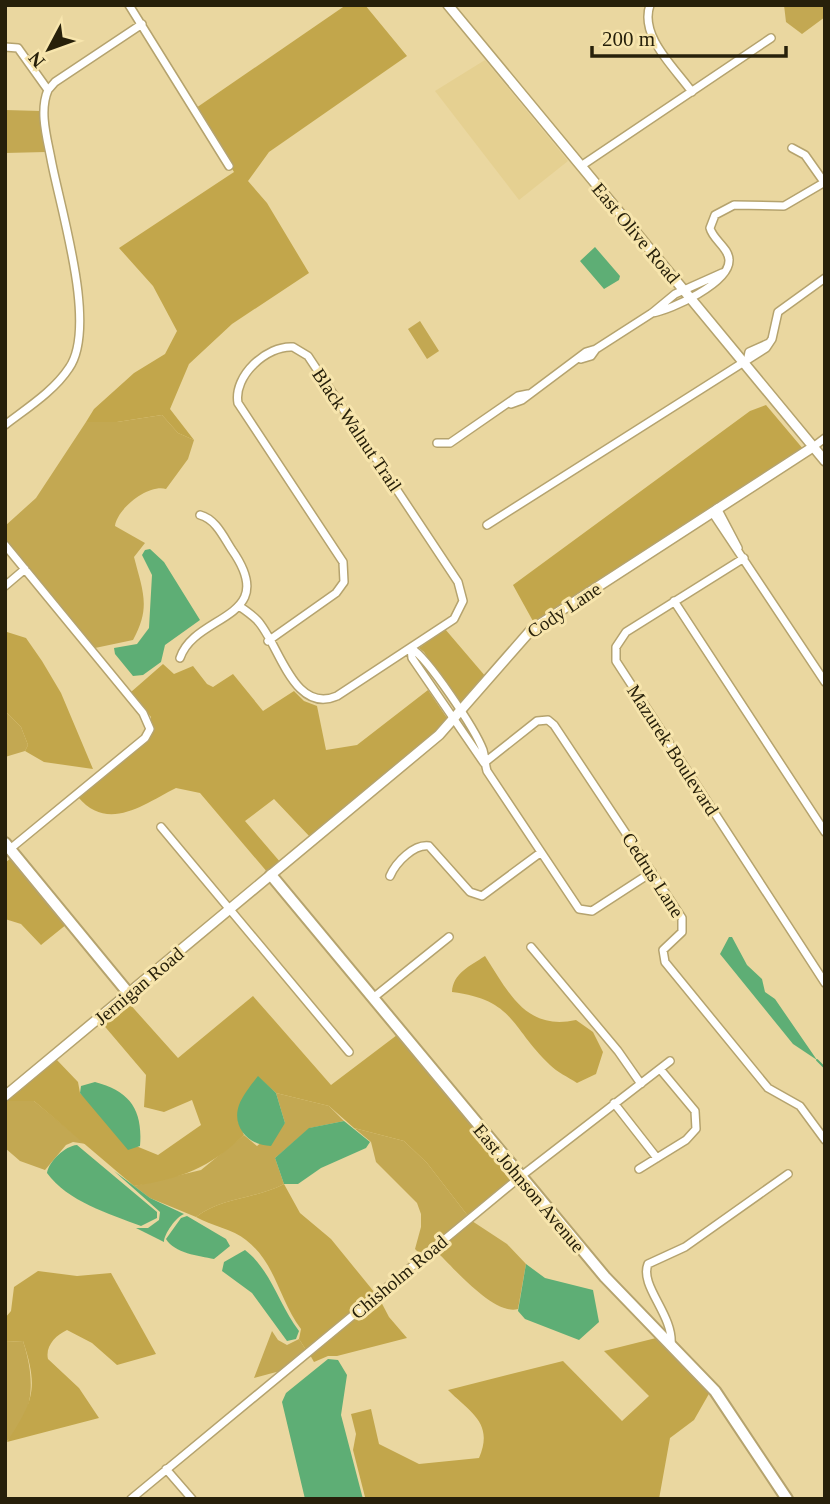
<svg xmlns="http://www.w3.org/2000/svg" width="830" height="1504" font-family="'Times New Roman',serif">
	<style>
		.built { fill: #e5d091 }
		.green { fill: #c3a852 }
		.forest { fill: #c2a64b }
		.water { fill: #5eae75 }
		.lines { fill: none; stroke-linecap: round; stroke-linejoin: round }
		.stream { stroke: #5eae75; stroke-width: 2 }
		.minor-casing { stroke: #b5a36e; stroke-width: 10 }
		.tertiary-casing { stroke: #b5a36e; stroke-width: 12 }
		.secondary-casing { stroke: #b5a36e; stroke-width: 14 }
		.minor { stroke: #fff; stroke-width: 7 }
		.tertiary { stroke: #fff; stroke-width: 9 }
		.secondary { stroke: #fff; stroke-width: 10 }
		.labels { text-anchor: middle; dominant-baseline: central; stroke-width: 6; stroke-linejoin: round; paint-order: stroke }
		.street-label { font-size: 19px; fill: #27200a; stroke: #f7e5ad }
	</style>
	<rect width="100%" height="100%" fill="#ead7a0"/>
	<path class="built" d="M485,60L568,161L519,200L435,91Z"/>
	<path class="green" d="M784,5H825V17L802,34L786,22Z
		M5,110L41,111L46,152L5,153Z
		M420,321L439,351L427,359L408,329Z
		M162,415L178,433L194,440L188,459L166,489C148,484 117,509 115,526L145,543L134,557C143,592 151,607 133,640L95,648L5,539V526L36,498L86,422H117Z
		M5,711L21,727L28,745L25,751L5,757Z
		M276,1093L329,1106L344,1121L310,1128L275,1158L284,1184C255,1199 220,1198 196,1217L150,1198L134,1186L201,1170L244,1135L257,1146L285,1123Z
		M5,1101H34L86,1144L73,1142L66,1145L45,1170L20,1161L5,1148Z
		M354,1128L404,1141L427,1163L468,1216L421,1255L415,1249L421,1227V1214L417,1203L376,1162L371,1142Z
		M472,1221L507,1244L526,1264L518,1309C494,1316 453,1267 436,1251Z
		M272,1331L278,1340L287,1345L299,1339L306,1350L280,1371L254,1378Z
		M23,1341C35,1378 36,1415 5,1443V1342Z"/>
	<path class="forest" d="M346,5H365L407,56L269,152L248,181L267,203L309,273L232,324L189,364L170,409L194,440L178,433L162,415L117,422H86L94,409L134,373L165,354L177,331L153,286L119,248L234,172L196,108Z
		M766,405L804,450L534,623L513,585L750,411Z
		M445,629L486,677L461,708L424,652L419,648Z
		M7,632L26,638L42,661L61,693L93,769L44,762L25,751L28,745L21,727L5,711Z
		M163,664L174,674L193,666L207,684L213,687L233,674L263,711L294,691L304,701L317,706L326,750L357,745L428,690L449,721L311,838L274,799L245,821L281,863L268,873L200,793L176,788C144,804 108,833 78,797L151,735V717L131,692Z
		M12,857L67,924L41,945L21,924L5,919V863Z
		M485,956C509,993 526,1031 576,1020L593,1032L603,1052L596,1074L577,1083C568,1077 557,1072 550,1065C510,1027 515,1000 452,992C453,973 470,966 485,956Z
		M253,996L331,1085L397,1035L515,1177L468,1216L427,1163L404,1141L354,1128L329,1106L276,1093L258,1077L238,1121L244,1135C208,1169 182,1178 134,1186L34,1101H5L56,1059L78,1082L80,1093L136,1146L158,1155L201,1125L192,1100L164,1112L144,1107L146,1075L101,1022L127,1001L178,1058Z
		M284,1184L300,1213L331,1239L375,1293L306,1350L299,1339L301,1329C279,1300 276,1263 246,1240C233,1229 211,1226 196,1217C220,1198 255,1199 284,1184Z
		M38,1271L77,1276L111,1273L156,1354L117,1365L92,1343L67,1330C56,1335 45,1346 48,1359L79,1388L99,1418L7,1442C33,1402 39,1389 23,1341L5,1342V1318L11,1311L14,1287Z
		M379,1298L389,1317L407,1338L337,1356H328L314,1362L310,1355Z
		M656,1338L710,1392L694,1420L670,1438L659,1499L365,1497L353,1450L356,1434L351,1414L371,1409L379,1444L419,1464L479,1458C494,1423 471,1413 448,1390L563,1361L622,1421L649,1396L604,1351Z"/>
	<path class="water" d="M595,247L620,276L619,280L604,289L580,261Z
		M150,549L164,562L200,620L165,645L161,662L143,675L133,676L115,654L114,648L137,644L149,628L152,575L142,555L145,550Z
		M729,937H732L747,965L762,979L765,992L775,999L817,1060L793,1044L720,954Z
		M258,1076L276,1093L285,1123L271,1146C250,1146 231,1128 239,1105C243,1095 251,1085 258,1076Z
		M95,1082C130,1091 143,1110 140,1146L128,1150L80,1093L81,1086Z
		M344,1121L370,1142L366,1148L321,1168L298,1184H284L275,1158L309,1128Z
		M77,1145L157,1212V1218L141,1226C109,1214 67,1201 47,1173C49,1161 65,1146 77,1145Z
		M114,1171L150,1198L184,1214C176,1217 164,1234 164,1242L136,1228H148L159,1220L160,1212Z
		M187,1216L226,1239L230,1246L214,1259C199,1256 174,1253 166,1239L181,1218Z
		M245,1250C271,1270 279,1305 299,1331L296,1339L287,1341L252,1293L222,1271L224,1262Z
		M526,1264L545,1278L593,1290L599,1322L579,1340L525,1319L518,1311Z
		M328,1359L338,1360L347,1375L341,1415L363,1499H305L282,1402L286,1393Z"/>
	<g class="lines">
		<path class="stream" d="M817,1060L825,1068"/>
		<g class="minor-casing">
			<path id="minor" d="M129,5L229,166
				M650,5C639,36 675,68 692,92
				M5,47L18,48L48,90C39,111 47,138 51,159C60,208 98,327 69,368C54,391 27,408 5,425
				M48,90L55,82L142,24
				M792,148L805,155L824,182
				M581,166L771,38
				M652,313C671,310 730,283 729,260C729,248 713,240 710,228L715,215L734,205L784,206L825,182
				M748,357L749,352L769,343
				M581,359L591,356L596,349L652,313L675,294L722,273
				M511,404L522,400L586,352L596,349
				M437,443H450L518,396L528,394
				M813,447L825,438
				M717,508L738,548
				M712,512L825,682
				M487,525L766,348L772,339L778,312L825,278
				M5,545L143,713L150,729L145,738L10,849
				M744,558L626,632L616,647V661L825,983
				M5,586L25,569
				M674,601L825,832
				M239,606C245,610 252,615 257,620C279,643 293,715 337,696L454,619L463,601L458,582L308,356L293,347C267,345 233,376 238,403L343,562L344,582L336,593L268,641
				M411,648C428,658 475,729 483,750C485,757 485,764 487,771L579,909L592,911L652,872
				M411,648L412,658L484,763
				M180,658C195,613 281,620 232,550C224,538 216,519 200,515
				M484,763L537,721L548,720L554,725L682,918V932L663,950L665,962L768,1088L800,1106L825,1140
				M161,827L349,1052
				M390,876C396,862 414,844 429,846L470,892L482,896L540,853
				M531,947L618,1051L641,1084
				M373,998L449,937
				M614,1103L657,1158
				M639,1169L686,1140L696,1129L695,1111L660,1069
				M671,1345C674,1315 639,1286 648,1264L685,1247L788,1174
				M166,1469L192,1499
				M131,1499L520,1177L670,1061"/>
		</g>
		<g class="tertiary-casing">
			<path id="tertiary" d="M448,5L825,461
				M5,1096L439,735L531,630L813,447"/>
		</g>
		<g class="secondary-casing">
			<path id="secondary" d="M5,843L130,995
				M271,875L605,1277L715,1391L787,1499"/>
		</g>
		<use href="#minor" class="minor"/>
		<use href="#tertiary" class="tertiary"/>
		<use href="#secondary" class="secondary"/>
	</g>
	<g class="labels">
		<g class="street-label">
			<text transform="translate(636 233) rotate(50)">East Olive Road</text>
			<text transform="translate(357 430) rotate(56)">Black Walnut Trail</text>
			<text transform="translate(564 610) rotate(-34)">Cody Lane</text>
			<text transform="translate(673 750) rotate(57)">Mazurek Boulevard</text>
			<text transform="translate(653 875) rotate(57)">Cedrus Lane</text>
			<text transform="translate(139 986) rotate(-40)">Jernigan Road</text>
			<text transform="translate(529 1188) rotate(50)">East Johnson Avenue</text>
			<text transform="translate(399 1277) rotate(-40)">Chisholm Road</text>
		</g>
	</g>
	<rect width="830" height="1504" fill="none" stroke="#27200a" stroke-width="14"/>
	<g transform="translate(49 49) rotate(229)" stroke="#f7e5ad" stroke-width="5" paint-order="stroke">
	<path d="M0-5L12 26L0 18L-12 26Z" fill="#27200a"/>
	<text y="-10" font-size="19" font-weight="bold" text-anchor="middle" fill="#27200a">N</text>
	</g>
	<path d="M592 46v10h194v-10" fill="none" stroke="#27200a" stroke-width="3.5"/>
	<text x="602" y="46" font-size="21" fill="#27200a" stroke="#f7e5ad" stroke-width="5" paint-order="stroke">200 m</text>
</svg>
